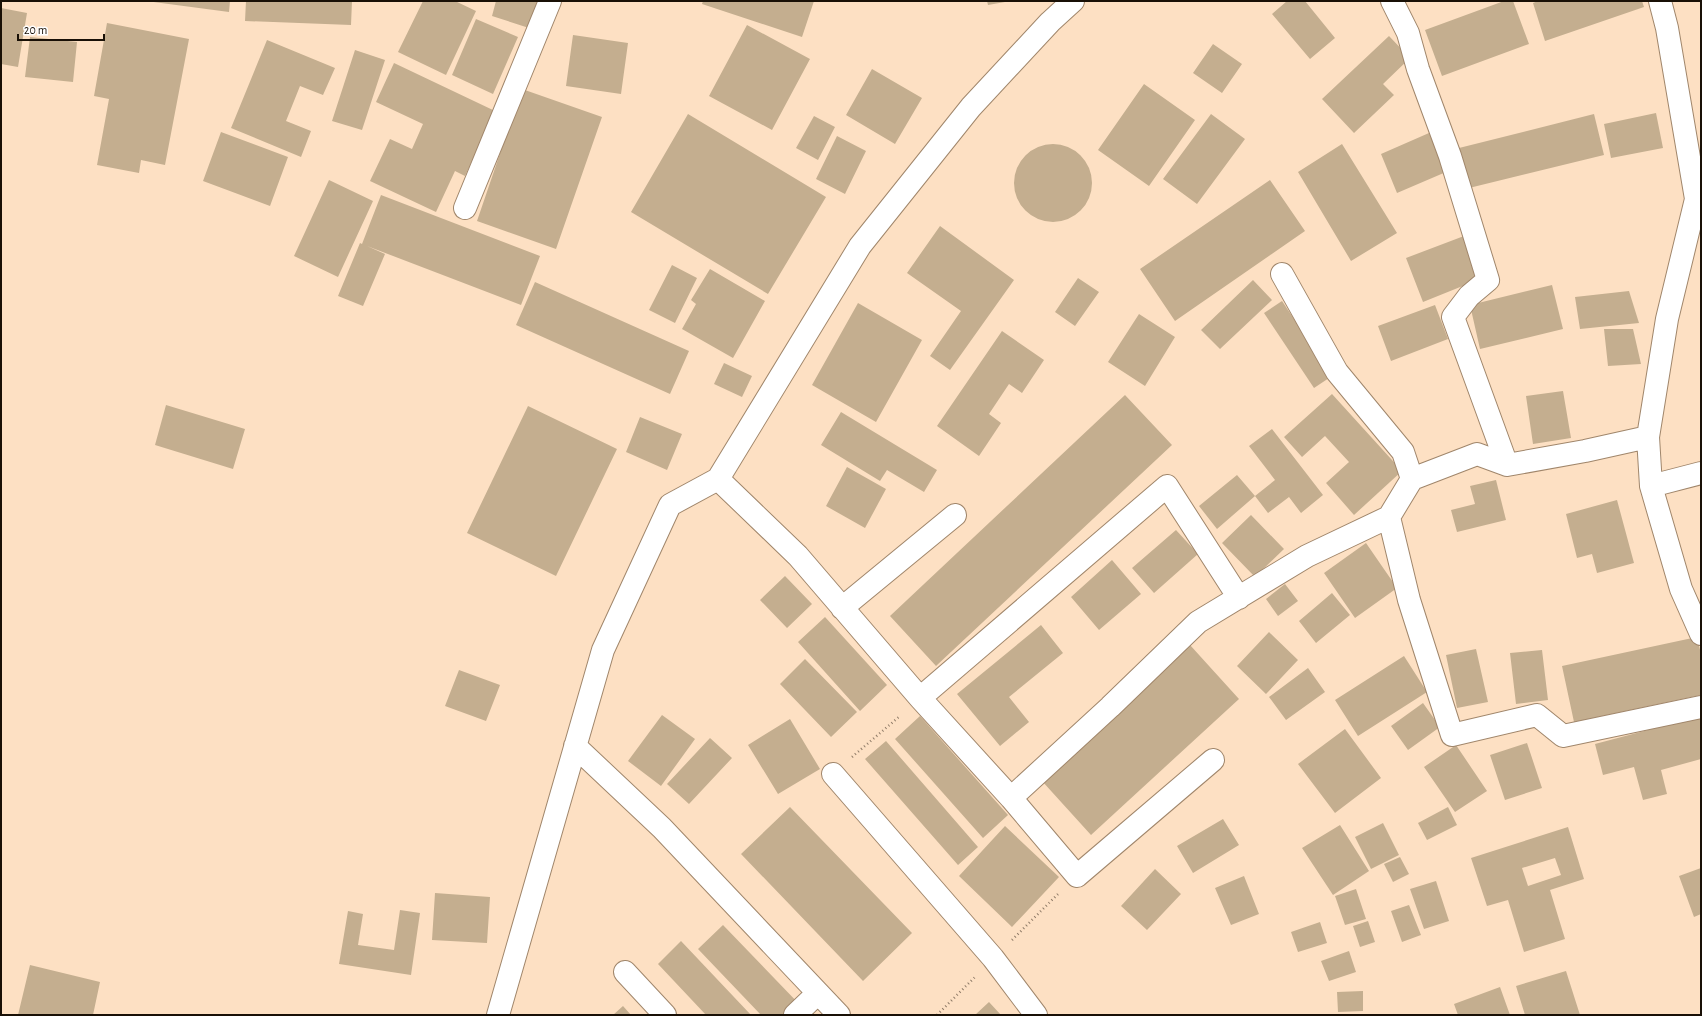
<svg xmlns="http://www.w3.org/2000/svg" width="1702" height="1016" font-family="'Alegreya Sans',sans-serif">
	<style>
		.building { fill: #c4ae8f; fill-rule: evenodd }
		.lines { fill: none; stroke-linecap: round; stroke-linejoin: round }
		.minor-casing { stroke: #a0866b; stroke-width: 24 }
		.path { stroke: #907c68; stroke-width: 2.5; stroke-dasharray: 1 3; stroke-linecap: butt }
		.minor { stroke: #fff; stroke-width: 22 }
	</style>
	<rect width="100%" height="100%" fill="#fde0c3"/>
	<path class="building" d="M146,1H230L229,12Z
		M246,1H352L351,25L245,21Z
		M423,1H455L476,11L446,75L398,52Z
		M496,1H538L529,28L492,16Z
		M703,1H814L802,37L702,4Z
		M987,1H1004L1005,2L988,5Z
		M1287,1H1305L1335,38L1310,59L1272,14Z
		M1504,1H1513L1529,44L1442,76L1425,30Z
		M1538,1H1642L1644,7L1545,41L1533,3Z
		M1,8L27,13L18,67L1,64Z
		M476,19L518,37L493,94L452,75Z
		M107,23L189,39L165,165L141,160L139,173L97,165L109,99L94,96Z
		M747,25L810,59L772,130L709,96Z
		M573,35L628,43L621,94L566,86Z
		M1389,36L1410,58L1383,84L1394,95L1354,133L1322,99Z
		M30,37L77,42L73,82L25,77Z
		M267,40L335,68L323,95L300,86L286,121L311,131L301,157L231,128Z
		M1213,44L1242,64L1222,93L1193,73Z
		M355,50L385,60L362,130L332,121Z
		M394,63L495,111L465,176L455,171L436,212L370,181L390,139L412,149L423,124L376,102Z
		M872,69L922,98L895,144L846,115Z
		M1144,84L1195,120L1149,186L1098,150Z
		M522,89L602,117L556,249L477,221Z
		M1656,113L1663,148L1611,158L1604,124Z
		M688,114L826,197L768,294L631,212Z
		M1211,114L1245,139L1197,204L1163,179Z
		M1594,114L1604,155L1469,188L1459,148Z
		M814,116L835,127L818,160L796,148Z
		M221,132L288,157L270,206L203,181Z
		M1429,133L1446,172L1397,193L1381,154Z
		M837,136L866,151L845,194L816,179Z
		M1342,144L1397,233L1351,261L1298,172Z
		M1014 183a39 39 0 1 1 78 0a39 39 0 1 1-78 0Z
		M329,180L373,201L338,277L294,256Z
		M1270,180L1305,231L1175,321L1140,269Z
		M381,195L540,256L521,305L367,246L385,254L363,306L338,296L360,243L362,244Z
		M940,226L1014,280L950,370L930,356L961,311L907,273Z
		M1464,236L1480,279L1423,302L1406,258Z
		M672,265L697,278L675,323L649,310Z
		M710,269L765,301L733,358L682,329L696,304L691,300Z
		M1078,278L1099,292L1075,326L1055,312Z
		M1253,280L1272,300L1220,349L1201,330Z
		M535,282L689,351L670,394L516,325Z
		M1552,285L1563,329L1480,349L1470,305Z
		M1629,291L1639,323L1580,329L1575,297Z
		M1282,301L1332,376L1314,388L1264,313Z
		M858,303L922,340L876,422L812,385Z
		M1435,305L1448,339L1391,361L1378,326Z
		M1139,314L1175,337L1145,386L1108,362Z
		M1604,329H1633L1641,364L1608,366Z
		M1002,331L1044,360L1022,393L1009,384L989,414L1001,423L979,456L937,426Z
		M724,363L752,376L742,397L714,384Z
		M1563,391L1571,438L1533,444L1526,396Z
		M1332,394L1402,471L1354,515L1326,483L1349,462L1325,436L1302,457L1284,437Z
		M1125,395L1172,445L936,666L890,616Z
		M166,405L245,429L233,469L155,445Z
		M528,406L617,449L556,576L467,533Z
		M841,412L937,470L924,492L887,470L880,481L821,445Z
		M640,417L682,434L667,470L626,452Z
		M1272,429L1323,495L1301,513L1289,497L1268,513L1255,496L1275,480L1249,446Z
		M847,467L886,489L865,528L826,506Z
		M1237,475L1255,496L1217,529L1199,506Z
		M1496,480L1506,520L1457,532L1451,510L1475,504L1470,486Z
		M1617,500L1634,563L1597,573L1592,554L1577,558L1566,514Z
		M1251,515L1284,549L1255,577L1222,543Z
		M1176,530L1198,554L1154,593L1132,568Z
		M1366,543L1397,588L1355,618L1324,573Z
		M1112,560L1141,594L1099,630L1071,597Z
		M785,576L812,604L787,628L760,600Z
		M1285,584L1298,601L1278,616L1266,599Z
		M1332,593L1350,615L1316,643L1299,621Z
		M825,617L887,685L860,711L798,642Z
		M1041,625L1063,653L1009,697L1029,722L1000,746L957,694Z
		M1269,632L1298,660L1266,694L1237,666Z
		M1697,637L1701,654V695L1574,722L1562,666Z
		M1190,645L1239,699L1091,835L1042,781Z
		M1476,649L1488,702L1457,708L1446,655Z
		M1542,650L1548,700L1516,704L1510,653Z
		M1404,656L1427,692L1358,736L1335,700Z
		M805,659L857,712L831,737L780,684Z
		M1308,668L1325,692L1286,720L1269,697Z
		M459,670L500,685L486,721L445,706Z
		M1423,703L1440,727L1408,750L1391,726Z
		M662,715L695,739L661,786L628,761Z
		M920,716L1008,815L983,838L895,739Z
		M1701,716V759L1661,770L1667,794L1643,800L1634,767L1603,775L1595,744Z
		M790,719L820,769L778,794L748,745Z
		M1345,729L1381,778L1335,813L1298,764Z
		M710,738L732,758L689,804L667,784Z
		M886,741L978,847L958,865L865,759Z
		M1527,743L1542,788L1505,800L1490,755Z
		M1456,745L1487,791L1455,812L1424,767Z
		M790,807L912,933L863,981L741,854Z
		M1448,807L1457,825L1427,840L1418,823Z
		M1223,819L1239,845L1193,873L1177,846Z
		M1383,823L1399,855L1371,869L1355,837Z
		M1340,825L1369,871L1333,895L1302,848Z
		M1005,826L1059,877L1012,927L959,876Z
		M1568,827L1584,879L1550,890L1565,939L1524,952L1508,900L1487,906L1471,858ZM1555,858L1561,875L1528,886L1522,868Z
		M1400,857L1409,874L1393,882L1384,864Z
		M1701,868V914L1694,917L1679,876Z
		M1155,869L1181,894L1147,930L1121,906Z
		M1244,876L1259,914L1231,925L1215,888Z
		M1436,881L1449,921L1424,929L1410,889Z
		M1356,889L1366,919L1345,925L1335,896Z
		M435,893L490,897L487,943L432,940Z
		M1409,905L1421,935L1402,942L1391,911Z
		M400,910L420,913L411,975L339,964L348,911L363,914L358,945L394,950Z
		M1368,921L1375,942L1360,947L1353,926Z
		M1320,922L1327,943L1298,952L1291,932Z
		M723,925L801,1006L792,1015H761L698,949Z
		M681,941L751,1015H706L658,964Z
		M1349,951L1356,972L1329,981L1321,961Z
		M30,965L100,982L93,1015H18Z
		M1566,971L1580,1015H1525L1516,986Z
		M1500,987L1510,1015H1458L1454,1004Z
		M1363,991V1011L1338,1012L1337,992Z
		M989,1002L1001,1015H975Z
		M623,1006L631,1015H613Z"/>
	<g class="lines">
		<g class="minor-casing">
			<path id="minor" d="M1392,1L1408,33L1418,69L1450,156L1488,280L1469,296L1453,317L1507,465
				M1660,1L1667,28L1696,199L1667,319L1648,437L1651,486L1681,589L1701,634
				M465,208L550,1
				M1282,274L1337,372L1403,452L1412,479
				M1648,437L1585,451L1507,465L1477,454L1412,479L1389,517L1409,600L1452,735L1537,715L1563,736L1701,707
				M718,479L798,556L920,698L1167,486L1239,598
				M1651,486L1701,473
				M842,608L955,515
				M920,698L1011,798L1077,876L1213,760
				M575,746L662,828L839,1015
				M833,774L993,958L1036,1015
				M1011,798L1110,707L1198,622L1307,556L1389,517
				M625,972L665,1015
				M498,1015L603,650L670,505L718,479L860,246L971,107L1050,22L1073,1
				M795,1015L818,993"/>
		</g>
		<path class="path" d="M852,757L900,716
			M1012,940L1059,893
			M937,1015L976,976"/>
		<use href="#minor" class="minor"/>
	</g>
	<rect width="1702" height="1016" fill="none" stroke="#191006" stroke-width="4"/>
	<path d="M18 34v6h86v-6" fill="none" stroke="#191006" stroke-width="2"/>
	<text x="24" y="34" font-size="12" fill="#191006" stroke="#ffffff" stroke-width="3" paint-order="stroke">20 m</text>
</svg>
